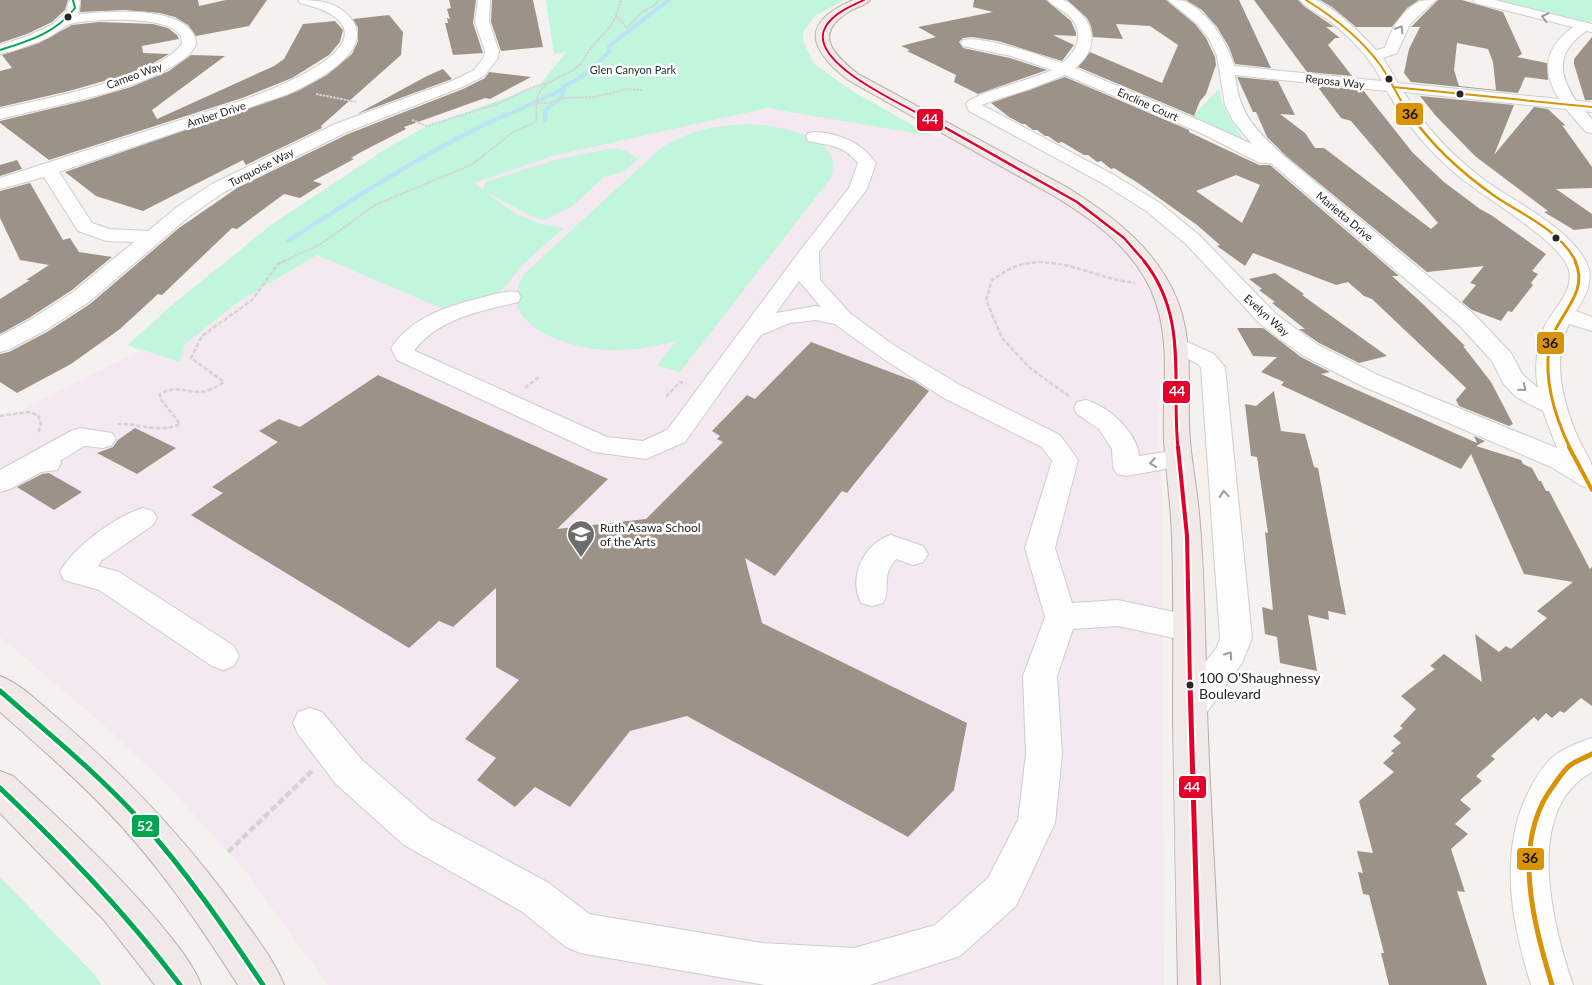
<svg xmlns="http://www.w3.org/2000/svg" width="1592" height="985" font-family="Lato,sans-serif">
	<style>
		.education { fill: #f4e8f1 }
		.green { fill: #c1f5dc }
		.lines { fill: none; stroke-linecap: round; stroke-linejoin: round }
		.stream-far1 { stroke: #bde2f6; stroke-width: 4 }
		.stream { stroke: #bde2f6; stroke-width: 4.5 }
		.building { fill: #9d9288; fill-rule: evenodd }
		.minor-casing { stroke: #cfcdcc; stroke-width: 2 }
		.major-casing { stroke: #baaca8; stroke-width: 2 }
		.path-far2 { stroke: #d4d3d3; stroke-width: 2; stroke-dasharray: 2.5 1; stroke-linecap: butt }
		.path-far1 { stroke: #d4d3d3; stroke-width: 2.5; stroke-dasharray: 4.5 2; stroke-linecap: butt }
		.path { stroke: #d4d3d3; stroke-width: 4.5; stroke-dasharray: 7 3; stroke-linecap: butt }
		.minor { fill: #fdfdfd; fill-rule: evenodd }
		.major { fill: #f1e9e7; fill-rule: evenodd }
		.bus-1-far4-casing { stroke: #fff; stroke-width: 4 }
		.bus-1-far3-casing { stroke: #fff; stroke-width: 5 }
		.bus-1-far2-casing { stroke: #fff; stroke-width: 6 }
		.bus-1-far1-casing { stroke: #fff; stroke-width: 8 }
		.bus-1-casing { stroke: #fff; stroke-width: 9 }
		.bus-2-far4-casing { stroke: #fff; stroke-width: 4 }
		.bus-2-far3-casing { stroke: #fff; stroke-width: 5 }
		.bus-2-far2-casing { stroke: #fff; stroke-width: 6 }
		.bus-2-far1-casing { stroke: #fff; stroke-width: 8 }
		.bus-2-casing { stroke: #fff; stroke-width: 9 }
		.bus-3-far1-casing { stroke: #fff; stroke-width: 4 }
		.bus-3-casing { stroke: #fff; stroke-width: 9 }
		.bus-1-far4 { stroke: #e4002b; stroke-width: 2 }
		.bus-1-far3 { stroke: #e4002b; stroke-width: 2.5 }
		.bus-1-far2 { stroke: #e4002b; stroke-width: 3 }
		.bus-1-far1 { stroke: #e4002b; stroke-width: 4 }
		.bus-1 { stroke: #e4002b; stroke-width: 5 }
		.bus-2-far4 { stroke: #d89306; stroke-width: 2 }
		.bus-2-far3 { stroke: #d89306; stroke-width: 2.5 }
		.bus-2-far2 { stroke: #d89306; stroke-width: 3 }
		.bus-2-far1 { stroke: #d89306; stroke-width: 4 }
		.bus-2 { stroke: #d89306; stroke-width: 5 }
		.bus-3-far1 { stroke: #00a651; stroke-width: 2 }
		.bus-3 { stroke: #00a651; stroke-width: 5 }
		.oneway { stroke: #9d9c9c }
		.bus-dot { fill: #282625; stroke: #fff; stroke-width: 2 }
		.labels { text-anchor: middle; dominant-baseline: central; stroke-width: 5; stroke-linejoin: round; paint-order: stroke }
		.far-park-label { font-size: 11px; fill: #083726; stroke: #fff }
		.far-street-label { font-size: 11px; fill: #282625; stroke: #fff }
		.poi-label { font-size: 12px; fill: #282625; stroke: #fff; text-anchor: start }
		.near-bus-label { font-size: 14px; fill: #282625; stroke: #fff; text-anchor: start }
		.line-badge { stroke: #fff; stroke-width: 2 }
		.badge-label { font-size: 14px; text-anchor: middle; font-weight: bold; fill: #fff }
		.pale-badge-label { font-size: 14px; text-anchor: middle; font-weight: bold; fill: #111 }
	</style>
	<rect width="100%" height="100%" fill="#f4f1ef"/>
	<path class="education" d="M767,108L951,139L1064,202L1104,231L1126,253L1154,300L1161,328L1162,342L1158,432L1162,495L1164,985H328L242,867L168,786L104,725L0,637V421L239,301L398,208L552,156Z"/>
	<path class="green" d="M546,0H844L815,16L803,32V41L814,64L854,92L932,136L767,108L552,156L474,183L483,190L485,182L559,159L614,148L626,151L638,159L623,172L604,177L571,207L544,220L531,216L484,191L515,213L541,224L564,228L522,265L505,287L491,297L448,311L317,255L239,301L185,344L180,362L140,349L138,351V349L128,345L166,310L271,225L389,147L427,126L539,86L566,52L554,54Z
		M1494,0H1592V21L1586,23Z
		M1219,89C1222,110 1233,124 1245,141L1192,117Z
		M751,124C778,126 849,137 830,179L680,372L657,366L676,341C653,347 631,351 607,350C580,349 518,334 517,299C516,290 520,282 524,274L661,148C689,130 719,125 751,124Z
		M0,877L96,976L101,985H0Z"/>
	<g class="lines">
		<path class="stream-far1" d="M505,116L564,89
			M545,116V110L562,97L564,86C580,79 597,65 609,52V46L669,0"/>
		<path class="stream" d="M545,114V120
			M288,241C359,195 430,149 507,114"/>
	</g>
	<path class="building" d="M0,0H68L65,10L52,22L27,34L0,43Z
		M81,0H198L199,6L226,0H267L249,26L196,36L188,25L175,17L160,13L124,10L80,12Z
		M449,0H476L473,23L483,53L453,55L445,23H448L447,18L450,19L447,9L451,8Z
		M492,0H533L543,47L501,51L491,22Z
		M974,0H1046L1071,21L1076,33V36L1053,35L1074,45L1062,61L998,41L972,37L963,38L959,42L963,48L1010,58L1047,70L978,94L954,82L956,75L907,51L910,50L901,46L936,37L918,27L993,12L973,7Z
		M1067,0H1166L1195,24L1206,38L1215,57L1216,65L1206,94L1200,101L1194,116L1078,67L1090,52L1162,83L1178,45L1150,26L1116,24L1123,39L1093,37L1091,26L1087,18Z
		M1186,0H1239L1271,68L1235,64L1229,47L1217,27L1202,10Z
		M1254,0H1298L1305,7L1327,22L1334,27H1326L1340,38H1335L1328,45L1352,76L1307,72Z
		M1320,0H1419L1407,8L1392,27H1356L1332,7Z
		M1438,0H1462L1503,12L1522,54L1517,57L1547,63L1548,80L1525,77L1518,93L1411,82L1404,73L1409,49L1420,27H1411ZM1457,43L1488,49L1493,62L1496,90L1459,86L1454,70Z
		M389,15L403,32L401,55L321,126L322,128L246,165L243,160L143,211L96,196L65,172L298,91L327,75L352,54L358,41V28L353,19Z
		M335,21L343,30L340,42L329,55L292,78L242,98L49,160L0,123V121L87,100L131,87L169,71L191,55L225,56L152,110L157,119L274,66L284,59L303,24Z
		M99,22L153,24L168,28L177,35L179,39L142,46L143,53L169,54L150,65L125,75L69,91L0,107V71L12,68L2,55L39,43L72,25Z
		M1592,37V100H1585L1574,64V59Z
		M443,69L452,79L357,114L427,76Z
		M489,72L531,77L490,99L485,98L404,127L406,129L361,152L351,158L354,159L313,181L322,184L300,198L284,194L237,229L232,228L162,295L158,294L120,329L71,364L17,393L0,382V354L9,352L47,332L90,304L179,228L237,188L348,134L463,89L485,78Z
		M1065,77L1189,130V132L1259,165H1270L1399,276H1392L1424,305L1465,346H1463L1491,382L1513,424L1509,426L1459,406L1456,400L1466,388L1372,299L1364,296L1348,282L1336,285L1253,253L1245,266L1217,246L1220,245L1197,225L1138,183L1114,168L1111,169L1101,161L1097,162L1088,155H1084L1062,142L1058,143L1048,136H1045L1037,130H1033L1025,124H1022L1009,117L991,103ZM1236,175L1260,185L1242,223L1196,191Z
		M1237,77L1278,81L1295,115L1280,114L1305,133L1315,148H1324L1431,229L1438,223L1351,121L1341,118L1317,86L1363,90L1413,153L1444,182L1480,209L1491,215L1546,254L1532,271L1538,274L1531,283L1533,285L1512,312L1508,311L1501,321L1472,310L1462,302L1476,285L1470,283L1484,266L1427,272L1286,156L1267,137L1256,112H1253Z
		M1420,96L1514,105L1494,155L1534,107L1548,109L1566,126L1562,125L1592,167V188L1556,189L1592,214V228L1574,230L1544,212L1548,211L1475,156L1435,115Z
		M17,160L22,169L0,176V165Z
		M30,183L63,240L70,238L79,252L112,257L72,290L29,318L0,334V299L30,280H26L49,265L20,260L0,218V191Z
		M1275,273L1304,294L1302,295L1387,356L1359,363L1319,343L1299,329H1305L1272,303L1275,302L1259,290L1262,289L1249,279Z
		M1237,328H1263L1301,357L1330,372L1321,374L1477,443L1474,436L1485,441L1476,446L1521,460L1523,464L1532,468L1539,481H1541L1546,491H1549L1590,569L1592,567V706L1581,698L1564,713L1560,711L1552,718L1546,713L1538,721L1534,717L1491,756L1495,759L1476,776L1482,781L1460,800L1471,809L1455,824L1468,834L1451,849L1465,892L1457,891L1487,985H1389L1381,953H1384L1369,895L1363,894L1358,872L1363,873L1357,851L1373,853L1359,801L1394,772L1383,763L1394,753L1391,751L1401,743L1393,736L1403,728L1400,726L1416,709L1401,696L1435,669L1430,666L1444,654L1482,682L1475,634L1499,652L1506,646L1511,649L1547,618L1537,611L1573,582L1524,574L1471,454L1461,469L1281,385L1284,382L1261,372L1277,357L1253,356Z
		M811,342L914,381L929,391L847,493L842,491L775,576L745,558L762,623L967,723L954,790L908,837L687,716L630,731L570,807L535,787L515,807L477,780L496,758L465,739L519,680L496,667V588L453,627L439,621L409,648L191,515L223,493L212,487L278,442L259,431L279,419L300,427L378,375L608,479L557,529L646,519L723,442L717,439L720,436L712,431L747,395L755,399Z
		M1274,391L1281,431L1305,434L1314,467L1318,468L1346,615L1328,611L1329,620L1308,615L1317,671L1280,663L1277,637L1265,634L1262,607L1273,610L1265,532L1268,533L1257,457L1251,456L1245,404L1256,406Z
		M135,428L176,448L137,474L97,453L113,447L118,440Z
		M49,473L82,492L54,510L17,487L42,474Z"/>
	<g class="lines">
		<g class="minor-casing">
			<path id="minor" d="M71,0H79L80,3L78,14C107,12 181,4 195,37C201,51 177,64 168,69C123,94 51,106 0,119V109C38,100 163,77 182,43C184,13 93,19 74,23C66,24 58,32 51,36C35,44 17,50 0,54V45L28,36L53,24L67,11L68,3Z
				M298,0C316,0 334,1 348,15C382,50 312,83 286,95L59,172L92,223L109,229L148,231L177,207L212,184L335,124L452,81L474,70L484,57L485,51L475,22L478,0H490L489,22L499,51L498,58L484,76L462,87L347,132L224,192L191,215L89,302L46,330L8,350L0,352V336L30,320L73,292L134,242L106,241L78,231L44,177L0,189V178L243,100C263,93 379,51 335,17C325,9 311,6 300,3Z
				M1048,0C1052,0 1059,0 1063,0C1069,2 1075,8 1079,12C1098,30 1095,52 1075,68L1201,121L1252,144L1233,121L1225,105L1217,56L1208,37L1196,23L1168,0C1172,0 1179,0 1184,1C1207,10 1228,43 1234,66L1382,81C1370,57 1350,37 1328,20C1319,14 1306,8 1300,0C1304,0 1311,0 1315,0C1333,6 1364,36 1376,50L1385,48C1390,31 1403,8 1421,1C1425,0 1432,0 1436,0L1410,24L1397,53L1383,58L1398,83L1559,99C1541,70 1545,47 1573,27L1475,3L1473,0H1495L1592,24V32L1586,31C1557,52 1557,71 1576,101L1592,102V112L1585,111L1592,119V133L1586,132L1566,109L1404,92C1424,127 1452,155 1483,179C1515,203 1576,230 1589,269C1592,285 1584,299 1576,311L1592,317V331L1569,324C1551,360 1563,403 1578,438C1582,447 1589,456 1592,466C1592,472 1592,482 1592,489L1582,486L1551,467L1362,386L1302,355L1260,324L1186,244L1146,211L1102,183L969,111L966,104C974,92 1033,80 1052,70L1011,56L963,46L961,43L963,40C983,35 1041,56 1062,63C1080,50 1085,30 1067,14C1061,9 1052,6 1048,0ZM1065,75L1203,134L1260,163H1271L1459,325L1492,361L1503,383L1516,397L1543,411L1557,448L1380,376L1318,345L1276,314L1200,236L1160,203L1114,175L982,105L989,102L1030,89ZM1235,75L1387,91C1405,123 1429,151 1457,175C1483,197 1561,241 1569,270C1574,293 1552,309 1544,328C1537,347 1534,368 1538,388L1522,374L1511,353L1475,315L1285,157C1257,131 1239,116 1235,75Z
				M814,132C839,133 861,142 876,163L867,189L819,252L820,280L851,314L895,346L960,385L1060,435L1078,460L1055,548L1072,603L1118,600L1188,615L1199,619L1204,628L1199,637L1188,641L1118,626L1073,629L1057,676L1062,754L1055,823L1016,906L960,956L870,985H765L580,953L566,947L521,911L404,845L336,784L298,734L293,723L298,712L310,708L322,712L362,760L430,819L549,883L589,914L762,943L854,948L935,925L988,878L1018,820L1026,754L1023,676L1045,617L1025,548L1052,461L1042,447L942,397L879,356L835,324L816,320L790,323L761,335L685,442L646,459L594,452L397,360L391,348C413,316 448,306 484,297C495,294 506,290 518,292L521,297L518,302C481,311 440,318 415,349V351L607,437L643,441L667,430L802,248L849,188L858,163C842,144 830,146 808,141L806,137L808,133ZM799,281L821,307L816,306L776,313Z
				M1176,337L1214,354L1225,367L1252,638L1242,663L1202,719L1190,723L1178,719L1173,708L1178,697L1217,647L1220,638L1201,368L1198,364L1168,349L1164,344L1168,339Z
				M1086,400C1108,406 1137,432 1139,456L1179,450L1188,453L1192,459L1188,465L1126,476L1117,474L1113,467L1112,449L1099,429L1077,414L1074,408L1077,402Z
				M80,428L112,433L116,439L112,445L103,448L84,446L60,461L61,463L57,470L41,472L10,489L0,492V470L71,431Z
				M143,508L153,511L157,518L153,525L101,561L98,566L119,572L234,646L239,656L234,666L223,670L212,666L99,590L64,580L60,572C73,547 116,516 143,508Z
				M891,535L923,546L928,554L923,562L913,565L896,559C880,578 892,586 883,603L872,606L861,603C848,577 864,543 891,535Z
				M1592,738V772C1522,810 1553,926 1573,985H1531C1512,924 1499,857 1526,797C1533,782 1541,767 1554,756C1565,748 1579,742 1592,738Z"/>
		</g>
		<g class="major-casing">
			<path id="major" d="M853,0H870C865,6 856,7 850,11C812,34 833,54 858,74L1068,188C1113,216 1158,250 1178,302C1195,347 1186,395 1190,441C1192,465 1197,489 1199,513C1205,578 1205,643 1207,709C1210,801 1216,893 1220,985H1178C1176,897 1174,809 1173,721C1173,659 1174,598 1172,536C1171,504 1166,472 1164,440C1162,395 1171,347 1156,303C1140,254 1097,222 1054,196L848,80C808,48 800,23 853,0Z
				M0,676C21,684 38,702 55,716C125,775 184,837 238,912C254,935 273,958 284,985H238C199,924 157,862 106,810C73,775 36,744 0,712Z
				M0,771L13,776C64,823 116,871 161,925C176,944 192,962 201,985H155L104,920L0,813Z"/>
		</g>
		<path class="path-far2" d="M616,16L621,0
			M316,94L356,102
			M537,103H548L564,98L595,97L627,89L642,90
			M412,120L427,126L497,104L533,87L547,83
			M282,262L321,244L375,205L471,165L513,132L536,122C537,114 536,106 537,99C541,80 563,78 576,68C584,62 586,54 592,47C601,35 610,30 616,16L627,28L642,12L655,5L658,0"/>
		<path class="path-far1" d="M525,388L539,377
			M1069,396L1030,368L1002,338L986,300L992,280C1002,274 1012,266 1024,264C1061,256 1098,279 1135,283
			M666,397L680,382L686,384
			M0,416L29,412L38,415L41,424L38,434
			M117,424C139,423 159,434 180,424L160,398V394C185,380 193,404 224,382L191,358L202,336L252,300L278,264L285,261"/>
		<path class="path" d="M228,852L312,771"/>
		<use href="#minor" class="minor"/>
		<use href="#major" class="major"/>
		<g class="bus-1-far4-casing">
			<path id="bus-1-far4" d="M864,0C851,6 834,13 826,26C804,61 900,103 923,116"/>
		</g>
		<g class="bus-1-far3-casing">
			<path id="bus-1-far3" d="M921,114L1077,202L1124,238L1145,262"/>
		</g>
		<g class="bus-1-far2-casing">
			<path id="bus-1-far2" d="M1144,261C1189,318 1171,381 1178,448"/>
		</g>
		<g class="bus-1-far1-casing">
			<path id="bus-1-far1" d="M1178,447L1187,536L1190,685"/>
		</g>
		<g class="bus-1-casing">
			<path id="bus-1" d="M1190,683L1199,985"/>
		</g>
		<g class="bus-2-far4-casing">
			<path id="bus-2-far4" d="M1306,0C1335,18 1361,38 1381,66C1392,82 1399,100 1411,116
				M1393,87L1592,107"/>
		</g>
		<g class="bus-2-far3-casing">
			<path id="bus-2-far3" d="M1410,114C1433,147 1463,174 1496,197C1523,215 1561,231 1576,262"/>
		</g>
		<g class="bus-2-far2-casing">
			<path id="bus-2-far2" d="M1570,448C1555,417 1544,383 1549,348C1554,317 1591,294 1575,261"/>
		</g>
		<g class="bus-2-far1-casing">
			<path id="bus-2-far1" d="M1569,447L1592,490"/>
		</g>
		<g class="bus-2-casing">
			<path id="bus-2" d="M1552,985C1534,924 1510,841 1554,785C1558,779 1563,772 1568,767C1575,761 1584,758 1592,754"/>
		</g>
		<g class="bus-3-far1-casing">
			<path id="bus-3-far1" d="M0,50C29,41 56,33 75,8L73,0"/>
		</g>
		<g class="bus-3-casing">
			<path id="bus-3" d="M0,691C48,733 97,773 140,820C186,871 225,928 263,985
				M0,788C65,850 126,913 180,985"/>
		</g>
		<use href="#bus-1-far4" class="bus-1-far4"/>
		<use href="#bus-1-far3" class="bus-1-far3"/>
		<use href="#bus-1-far2" class="bus-1-far2"/>
		<use href="#bus-1-far1" class="bus-1-far1"/>
		<use href="#bus-1" class="bus-1"/>
		<use href="#bus-2-far4" class="bus-2-far4"/>
		<use href="#bus-2-far3" class="bus-2-far3"/>
		<use href="#bus-2-far2" class="bus-2-far2"/>
		<use href="#bus-2-far1" class="bus-2-far1"/>
		<use href="#bus-2" class="bus-2"/>
		<use href="#bus-3-far1" class="bus-3-far1"/>
		<use href="#bus-3" class="bus-3"/>
	</g>
	<defs><path id="oneway-chevron" d="M-2-3.5L2.5 0L-2 3.5" fill="none" stroke-width="1.6" stroke-linecap="round" stroke-linejoin="round" transform="scale(1.25)"/></defs>
	<g class="oneway">
		<use href="#oneway-chevron" transform="translate(1545 17) rotate(-166)"/>
		<use href="#oneway-chevron" transform="translate(1400 29) rotate(-58)"/>
		<use href="#oneway-chevron" transform="translate(1523 388) rotate(40)"/>
		<use href="#oneway-chevron" transform="translate(1153 463) rotate(171)"/>
		<use href="#oneway-chevron" transform="translate(1224 494) rotate(-95)"/>
		<use href="#oneway-chevron" transform="translate(1229 655) rotate(-55)"/>
	</g>
	<defs>
		<g id="school-pin" transform="scale(1.4375)"><path d="M0 17L-7.5 6A9.5 9.5 0 1 1 7.5 6Z" fill="#6f6d6c" stroke="#fff"/><path d="M0-5L7-2L0 1L-7-2ZM-4 1L0 2.5L4 1V4Q0 6-4 4Z" fill="#fff"/></g>
	</defs>
	<g fill-rule="evenodd">
		<use href="#school-pin" x="581" y="534"/>
	</g>
	<g class="bus-dot">
		<circle cx="68" cy="17" r="4.5"/>
		<circle cx="1389" cy="79" r="4.5"/>
		<circle cx="1460" cy="94" r="4.5"/>
		<circle cx="1556" cy="238" r="4.5"/>
		<circle cx="1190" cy="685" r="4.5"/>
	</g>
	<g class="labels">
		<g class="far-park-label">
			<text x="633" y="69">Glen Canyon Park</text>
		</g>
		<g class="far-street-label">
			<text transform="translate(134 75) rotate(-20)">Cameo Way</text>
			<text transform="translate(1335 81) rotate(6)">Reposa Way</text>
			<text transform="translate(1148 104) rotate(24)">Encline Court</text>
			<text transform="translate(216 114) rotate(-18)">Amber Drive</text>
			<text transform="translate(261 167) rotate(-27)">Turquoise Way</text>
			<text transform="translate(1345 216) rotate(40)">Marietta Drive</text>
			<text transform="translate(1267 315) rotate(42)">Evelyn Way</text>
		</g>
		<g class="poi-label">
			<text x="600" y="527">Ruth Asawa School<tspan x="600" dy="14">of the Arts</tspan></text>
		</g>
		<g class="near-bus-label">
			<text x="1199" y="677">100 O'Shaughnessy<tspan x="1199" dy="16">Boulevard</tspan></text>
		</g>
	</g>
	<g class="line-badge">
		<rect x="1395" y="102" width="29" height="24" rx="5" fill="#d89306"/>
		<rect x="916" y="108" width="28" height="24" rx="5" fill="#e4002b"/>
		<rect x="1536" y="331" width="29" height="24" rx="5" fill="#d89306"/>
		<rect x="1162" y="380" width="29" height="24" rx="5" fill="#e4002b"/>
		<rect x="1178" y="775" width="29" height="24" rx="5" fill="#e4002b"/>
		<rect x="131" y="814" width="29" height="24" rx="5" fill="#00a651"/>
		<rect x="1516" y="847" width="29" height="24" rx="5" fill="#d89306"/>
	</g>
	<g class="badge-label">
		<text x="930" y="124">44</text>
		<text x="1177" y="396">44</text>
		<text x="1192" y="792">44</text>
		<text x="145" y="831">52</text>
	</g>
	<g class="pale-badge-label">
		<text x="1410" y="119">36</text>
		<text x="1550" y="348">36</text>
		<text x="1530" y="863">36</text>
	</g>
</svg>
